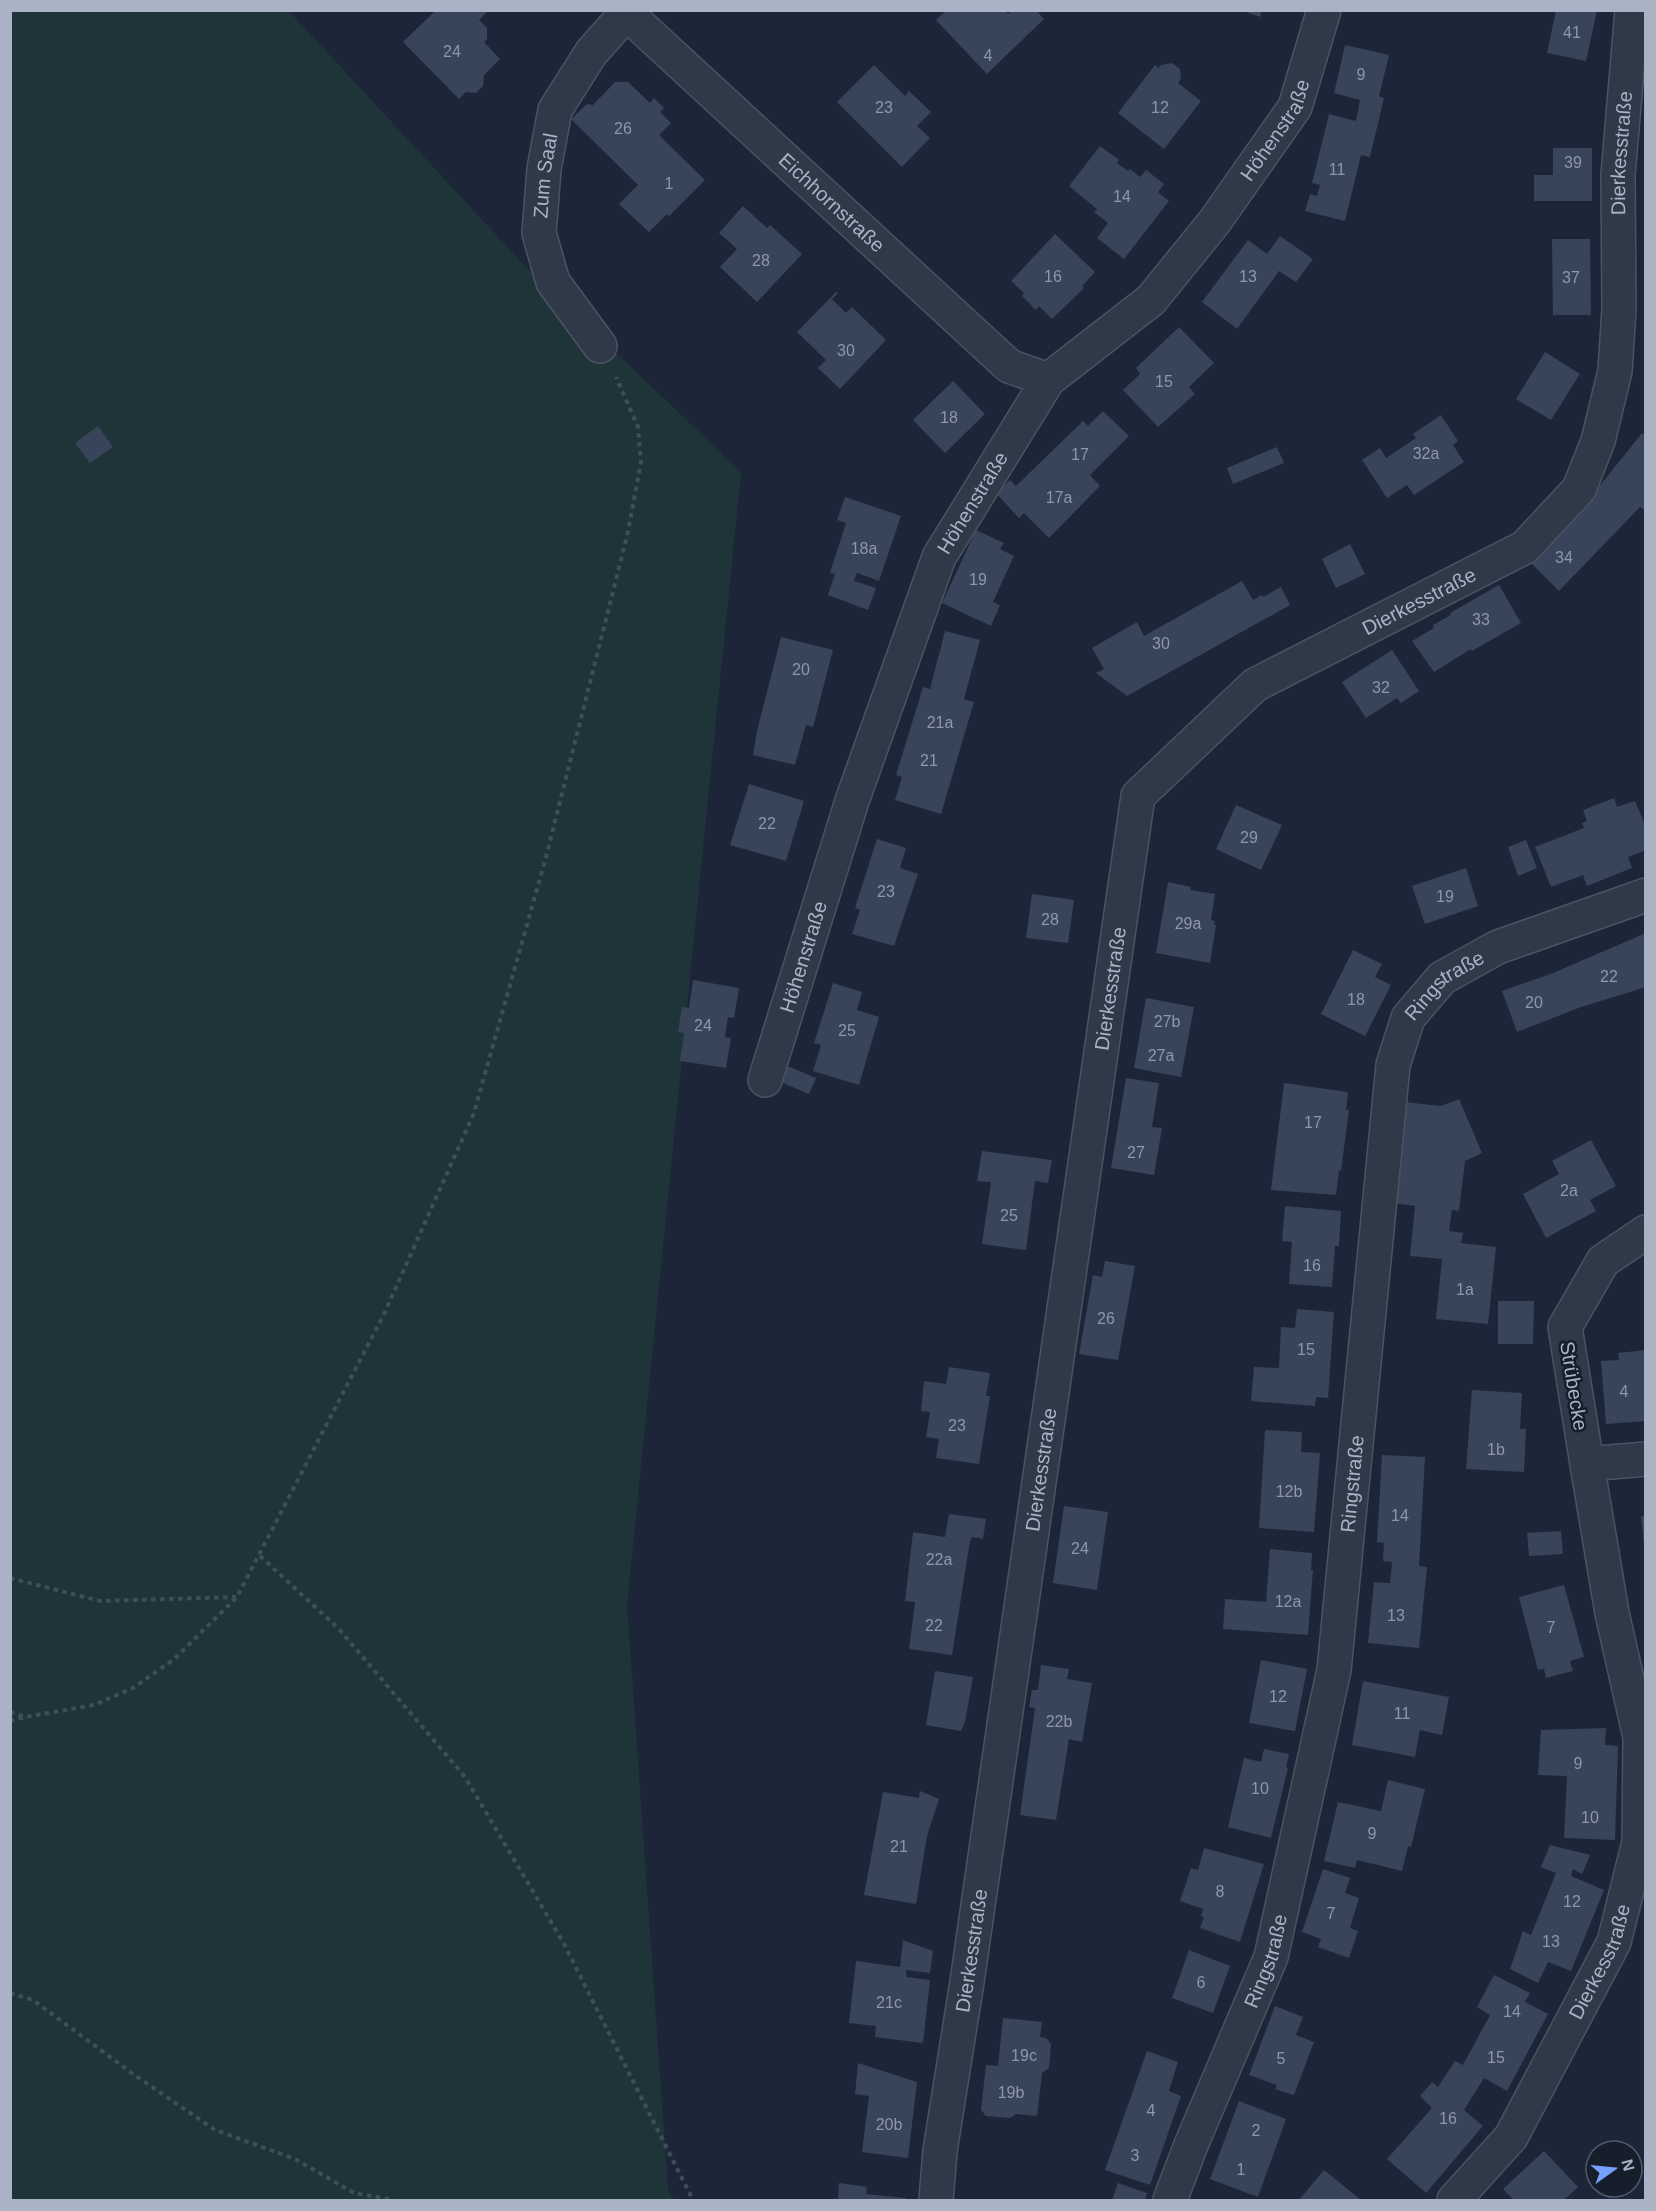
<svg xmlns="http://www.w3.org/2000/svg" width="1656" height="2211" font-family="Helvetica,sans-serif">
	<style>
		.green { fill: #1f3439 }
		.building { fill: #384459 }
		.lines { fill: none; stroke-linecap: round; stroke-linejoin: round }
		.minor-casing { stroke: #4b5363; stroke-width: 36 }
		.path { stroke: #3c5156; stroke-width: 4; stroke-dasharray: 4.5 4.5; stroke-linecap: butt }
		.minor { stroke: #303948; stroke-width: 33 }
		.labels { text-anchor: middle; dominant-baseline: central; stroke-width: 5; stroke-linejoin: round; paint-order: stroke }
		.number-label { font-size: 16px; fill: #8e97ab }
		.street-label { font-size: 20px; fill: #aab3c6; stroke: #161e2c }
	</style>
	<rect width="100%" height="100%" fill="#1d2638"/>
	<path class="green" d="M11,11H289L523,264L741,472L627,1604L668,2190L675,2200H11Z"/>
	<path class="building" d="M436,10H489L479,20L487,28V39L484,42L500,59L484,75L483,86L476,93L466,92L459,99L403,42Z
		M947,10H1005L1008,14L1012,10H1036L1044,19L987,74L936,20Z
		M1241,10H1262L1260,17Z
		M1556,10H1597L1586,61L1547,53Z
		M1345,45L1389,55L1379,96L1384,98L1370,157L1361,155L1345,221L1305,211L1310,194L1317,196L1320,185L1312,183L1329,114L1356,121L1360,100L1334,93Z
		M1172,63L1180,69L1181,79L1178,83L1201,101L1164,149L1118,113L1155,65L1158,68L1161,65Z
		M874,65L905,96L909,91L931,112L917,126L930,138L902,167L837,102Z
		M615,82H628L650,103L654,98L664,108L660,112L671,123L659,135L705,180L669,216L667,214L649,232L619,204L638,185L571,119L587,104L593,105Z
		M1100,146L1119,160L1117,163L1128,171L1130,169L1140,177L1146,170L1164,184L1158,192L1169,201L1124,259L1097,238L1108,223L1094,212L1097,209L1069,186Z
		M1553,148H1592V201H1534V175H1553Z
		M743,206L767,228L770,225L802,254L757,302L720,267L737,249L719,233Z
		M1055,234L1095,272L1082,286L1084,288L1052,319L1039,306L1036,310L1022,296L1024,293L1011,281Z
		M1280,236L1313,259L1296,282L1279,271L1237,329L1202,302L1248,240L1267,254Z
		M1552,239H1590L1591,315H1553Z
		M836,292L838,293L832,299L846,313L852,307L886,340L840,389L818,368L826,360L797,332Z
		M1179,327L1214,363L1189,387L1195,394L1158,427L1123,390L1140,374L1136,368Z
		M1545,352L1580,374L1551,420L1516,399Z
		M953,381L985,414L945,453L913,420Z
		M1103,411L1129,436L1090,475L1100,486L1049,538L1024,513L1019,518L996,493L1010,480L1016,486L1083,421L1088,426Z
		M1441,415L1458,441L1453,445L1464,462L1414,495L1407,485L1387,498L1362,460L1380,448L1386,458L1416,438L1413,434Z
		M98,426L113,447L90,463L75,443Z
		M1642,433L1646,436V511L1640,507L1559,591L1531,563L1569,524Z
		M1277,447L1284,463L1233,484L1227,468Z
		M845,497L901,516L879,581L857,573L854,581L876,588L868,610L828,595L835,574L830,573L846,523L837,520Z
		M976,530L1004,543L1000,549L1014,556L993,602L1000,605L991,626L942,603Z
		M1350,544L1365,574L1336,588L1322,559Z
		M1242,581L1253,600L1262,595L1263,597L1281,587L1290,605L1127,696L1096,673L1104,669L1092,648L1137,622L1144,636Z
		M1499,585L1521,623L1472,651L1471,649L1434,672L1412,641L1434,628L1433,625L1451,615L1450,613Z
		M945,631L980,640L964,699L974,702L941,814L895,800L902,777L896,775L923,687L930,689Z
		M781,637L833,650L813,727L806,725L795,765L753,755L757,731Z
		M1392,650L1419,691L1401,703L1397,698L1366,718L1342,682Z
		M749,784L804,801L786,861L730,845Z
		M1614,798L1617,807L1635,801L1646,827V850L1628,857L1632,868L1587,886L1583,875L1551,887L1535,847L1584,828L1582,823L1587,821L1583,810Z
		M1236,805L1282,825L1261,870L1216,849Z
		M877,839L906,848L900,868L918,874L894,946L852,934L860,910L855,908Z
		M1526,840L1537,868L1518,876L1508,847Z
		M1466,868L1478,906L1425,924L1412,886Z
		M1168,882L1191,887L1190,890L1215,894L1211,920L1215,921L1214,925H1216L1210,963L1156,953Z
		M1032,894L1074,900L1068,943L1026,938Z
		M1646,933V987L1581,1007L1517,1032L1502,991L1553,973Z
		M1353,950L1382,964L1375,977L1391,985L1365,1036L1321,1014Z
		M693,980L739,988L734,1018L728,1017L725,1037L731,1038L726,1068L680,1061L684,1033L678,1032L682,1007L689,1008Z
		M833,983L862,992L857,1010L879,1017L859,1085L813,1071L821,1045L814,1043Z
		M1146,998L1194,1007L1181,1077L1134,1068Z
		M785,1065L816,1078L809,1094L778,1081Z
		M1126,1078L1159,1083L1152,1127L1162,1128L1154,1175L1111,1168Z
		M1284,1083L1348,1092L1346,1110H1349L1341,1171L1339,1170L1336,1195L1271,1190Z
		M1459,1099L1482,1153L1465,1161L1459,1211L1452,1210L1449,1231L1463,1233L1461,1243L1496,1247L1488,1324L1436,1319L1442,1259L1410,1256L1415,1206L1393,1203L1404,1102L1441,1106Z
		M1591,1140L1616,1186L1590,1200L1596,1211L1546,1238L1523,1194L1559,1174L1552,1161Z
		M982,1151L1052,1160L1048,1183L1035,1181L1026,1250L982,1244L991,1182L977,1181Z
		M1285,1206L1341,1211L1339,1246H1335L1332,1287L1289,1284L1292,1242L1282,1241Z
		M1105,1261L1135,1266L1118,1360L1079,1354L1093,1275L1102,1277Z
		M1498,1301H1534L1533,1344H1498Z
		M1297,1309L1334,1312L1328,1398L1316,1397L1315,1406L1251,1401L1254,1367L1279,1368L1281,1327L1295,1328Z
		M1646,1350V1421L1606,1424L1601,1361L1619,1360L1618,1353Z
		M949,1367L990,1373L986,1396H990L979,1464L936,1458L939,1439L926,1437L930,1412L921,1411L924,1381L946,1384Z
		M1472,1390L1522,1393L1520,1429H1526L1524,1472L1466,1469Z
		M1265,1430L1302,1432L1301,1452L1320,1453L1314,1532L1259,1528Z
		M1382,1455L1425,1457L1419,1566L1427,1567L1419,1648L1368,1643L1374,1582L1390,1583L1392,1562L1383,1561L1384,1543L1377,1542Z
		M1064,1506L1108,1512L1097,1590L1053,1583Z
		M949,1514L986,1519L983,1539L972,1537L970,1541L952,1655L909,1649L915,1602L905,1601L913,1532L945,1537Z
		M1641,1516H1646V1545H1644Z
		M1561,1531L1563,1554L1529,1556L1527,1533Z
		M1270,1549L1312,1553L1311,1570H1313L1308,1635L1223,1629L1225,1599L1266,1602Z
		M1564,1585L1584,1657L1570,1661L1573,1671L1546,1678L1544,1669L1538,1670L1519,1597Z
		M1261,1660L1307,1669L1295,1731L1249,1723Z
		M1041,1665L1069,1669L1067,1679L1092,1683L1082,1742L1069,1739L1056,1820L1020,1815L1035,1708L1029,1707L1032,1690H1038Z
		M935,1671L973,1677L965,1722L961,1731L926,1725Z
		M1363,1681L1449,1697L1442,1735L1420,1730L1415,1757L1352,1745Z
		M1606,1728L1605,1745L1618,1746L1615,1840L1564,1838L1567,1776L1538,1775L1541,1730Z
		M1264,1749L1289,1754L1286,1767L1288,1768L1271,1838L1228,1827L1244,1758L1261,1762Z
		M1388,1780L1425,1789L1411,1847L1408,1846L1402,1871L1357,1860L1355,1868L1324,1861L1338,1802L1381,1811Z
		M920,1791L939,1799L927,1836L916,1904L864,1895L883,1792L919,1798Z
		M1550,1845L1590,1855L1582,1874L1573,1869L1571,1876L1604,1890L1571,1971L1548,1962L1538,1983L1510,1969L1523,1931L1531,1935L1556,1873L1541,1867Z
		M1204,1848L1264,1864L1240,1942L1200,1928L1204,1917L1201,1916L1203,1909L1180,1901L1191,1868L1198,1870Z
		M1323,1869L1350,1878L1345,1893L1359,1898L1350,1928L1358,1931L1349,1958L1318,1947L1321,1939L1302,1932Z
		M903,1940L933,1951L930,1973L906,1970V1977L930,1980L923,2043L875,2037L876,2026L849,2023L856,1961L900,1967Z
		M1189,1950L1230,1966L1213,2013L1172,1998Z
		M1494,1975L1530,1993L1525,2002L1548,2014L1507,2091L1484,2078L1464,2110L1483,2126L1426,2193L1387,2159L1432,2108L1420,2096L1432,2082L1438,2087L1455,2061L1463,2065L1490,2015L1477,2007Z
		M1275,2006L1303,2017L1296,2035L1314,2042L1294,2095L1275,2089L1277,2085L1249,2075Z
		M1003,2018L1042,2022L1040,2037L1046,2038L1051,2044L1049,2068L1042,2073L1037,2116L1016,2114L1010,2118L986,2116L981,2110L986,2065L998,2066Z
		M1147,2051L1178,2062L1169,2091L1181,2096L1150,2185L1105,2170Z
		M858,2063L917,2082L908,2158L862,2152L869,2096L855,2094Z
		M1239,2101L1286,2119L1258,2197L1210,2179Z
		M1544,2151L1578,2187L1564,2200H1514L1503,2189Z
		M1324,2170L1361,2200H1299Z
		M839,2183L867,2187L866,2194L906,2198V2200H838Z
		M1118,2183L1147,2193L1145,2200H1112Z"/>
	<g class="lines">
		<g class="minor-casing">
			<g id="minor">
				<path id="s1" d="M623,10L1009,366L1048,380"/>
				<path id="s2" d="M600,346L553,282L539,233L544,169L555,110L591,53L629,10"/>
				<path id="s3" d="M765,1080L852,801L939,557L1048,380L1151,300L1215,221L1295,107L1324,10"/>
				<path d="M1587,1464L1565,1327L1603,1261L1646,1232"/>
				<path id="s4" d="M936,2200L940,2151L967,1982L1138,796L1255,685L1525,547L1579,489L1598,441L1615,371L1619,309L1618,175L1632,10"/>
				<path id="s5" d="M1170,2200L1191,2145L1271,1957L1334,1670L1393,1065L1408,1018L1442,978L1498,947L1646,895"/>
				<path id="s6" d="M1454,2200L1511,2137L1614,1942L1639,1842L1640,1737L1612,1613L1587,1464L1646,1459"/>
			</g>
		</g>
		<path class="path" d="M260,1556L338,1628L465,1777L563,1942L693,2200
			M10,1578L100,1601L236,1597
			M10,1712L25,1717L94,1705L133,1688L173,1660L237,1597L384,1314L474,1113L546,857L627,536L641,463L638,427L616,377
			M10,1721L25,1717
			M10,1993L33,2000L133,2074L215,2130L295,2159L354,2193L394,2200"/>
		<use href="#minor" class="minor"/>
	</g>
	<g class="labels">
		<g class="number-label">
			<text x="1572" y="32">41</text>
			<text x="452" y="51">24</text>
			<text x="988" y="55">4</text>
			<text x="1361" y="74">9</text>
			<text x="884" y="107">23</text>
			<text x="1160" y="107">12</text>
			<text x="623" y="128">26</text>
			<text x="1573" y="162">39</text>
			<text x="1337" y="169">11</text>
			<text x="669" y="183">1</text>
			<text x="1122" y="196">14</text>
			<text x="761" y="260">28</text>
			<text x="1053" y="276">16</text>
			<text x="1248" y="276">13</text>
			<text x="1571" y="277">37</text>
			<text x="846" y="350">30</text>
			<text x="1164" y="381">15</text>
			<text x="949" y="417">18</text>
			<text x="1426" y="453">32a</text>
			<text x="1080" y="454">17</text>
			<text x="1059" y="497">17a</text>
			<text x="864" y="548">18a</text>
			<text x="1564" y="557">34</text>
			<text x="978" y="579">19</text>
			<text x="1481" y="619">33</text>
			<text x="1161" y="643">30</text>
			<text x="801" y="669">20</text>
			<text x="1381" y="687">32</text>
			<text x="940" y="722">21a</text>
			<text x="929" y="760">21</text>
			<text x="767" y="823">22</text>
			<text x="1249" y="837">29</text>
			<text x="886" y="891">23</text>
			<text x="1445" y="896">19</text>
			<text x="1050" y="919">28</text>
			<text x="1188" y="923">29a</text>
			<text x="1609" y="976">22</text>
			<text x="1356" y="999">18</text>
			<text x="1534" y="1002">20</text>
			<text x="1167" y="1021">27b</text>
			<text x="703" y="1025">24</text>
			<text x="847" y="1030">25</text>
			<text x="1161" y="1055">27a</text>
			<text x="1313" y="1122">17</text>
			<text x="1136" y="1152">27</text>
			<text x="1569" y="1190">2a</text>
			<text x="1009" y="1215">25</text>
			<text x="1312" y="1265">16</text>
			<text x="1465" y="1289">1a</text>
			<text x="1106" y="1318">26</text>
			<text x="1306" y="1349">15</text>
			<text x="1624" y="1391">4</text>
			<text x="957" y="1425">23</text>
			<text x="1496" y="1449">1b</text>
			<text x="1289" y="1491">12b</text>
			<text x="1400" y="1515">14</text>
			<text x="1080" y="1548">24</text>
			<text x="939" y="1559">22a</text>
			<text x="1288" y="1601">12a</text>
			<text x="1396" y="1615">13</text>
			<text x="934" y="1625">22</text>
			<text x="1551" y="1627">7</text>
			<text x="1278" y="1696">12</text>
			<text x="1402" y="1713">11</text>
			<text x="1059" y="1721">22b</text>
			<text x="1578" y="1763">9</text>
			<text x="1260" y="1788">10</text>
			<text x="1590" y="1817">10</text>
			<text x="1372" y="1833">9</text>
			<text x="899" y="1846">21</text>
			<text x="1220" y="1891">8</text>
			<text x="1572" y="1901">12</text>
			<text x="1331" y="1913">7</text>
			<text x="1551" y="1941">13</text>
			<text x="1201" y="1982">6</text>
			<text x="889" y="2002">21c</text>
			<text x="1512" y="2011">14</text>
			<text x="1024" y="2055">19c</text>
			<text x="1496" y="2057">15</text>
			<text x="1281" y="2058">5</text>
			<text x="1011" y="2092">19b</text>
			<text x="1151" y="2110">4</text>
			<text x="1448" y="2118">16</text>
			<text x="889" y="2124">20b</text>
			<text x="1256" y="2130">2</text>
			<text x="1135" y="2155">3</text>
			<text x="1241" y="2169">1</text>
		</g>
		<g class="street-label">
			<text stroke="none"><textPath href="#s3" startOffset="1101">Höhenstraße</textPath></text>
			<text stroke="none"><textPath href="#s4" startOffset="2304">Dierkesstraße</textPath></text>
			<text stroke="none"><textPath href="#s2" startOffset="188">Zum Saal</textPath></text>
			<text stroke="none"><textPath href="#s1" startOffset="284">Eichhornstraße</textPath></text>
			<text stroke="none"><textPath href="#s3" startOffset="615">Höhenstraße</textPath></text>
			<text stroke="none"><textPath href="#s4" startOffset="1764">Dierkesstraße</textPath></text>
			<text stroke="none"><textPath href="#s3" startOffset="129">Höhenstraße</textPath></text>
			<text stroke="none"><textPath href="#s5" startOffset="1264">Ringstraße</textPath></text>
			<text stroke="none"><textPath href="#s4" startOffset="1224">Dierkesstraße</textPath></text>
			<text transform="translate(1574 1386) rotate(81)">Strübecke</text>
			<text stroke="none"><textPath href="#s4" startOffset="738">Dierkesstraße</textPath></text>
			<text stroke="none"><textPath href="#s5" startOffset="744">Ringstraße</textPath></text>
			<text stroke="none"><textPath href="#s4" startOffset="252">Dierkesstraße</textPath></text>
			<text stroke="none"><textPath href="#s5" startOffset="258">Ringstraße</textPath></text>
			<text stroke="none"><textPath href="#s6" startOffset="282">Dierkesstraße</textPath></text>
		</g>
	</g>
	<rect width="1656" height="2211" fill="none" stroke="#aab3c6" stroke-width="24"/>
	<g transform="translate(1614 2169) rotate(75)"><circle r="28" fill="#161e2c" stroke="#515a6a" stroke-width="1.5"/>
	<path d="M0-4.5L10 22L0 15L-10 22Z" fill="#76a1ff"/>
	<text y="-9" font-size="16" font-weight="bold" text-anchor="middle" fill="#aab3c6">N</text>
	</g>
</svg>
